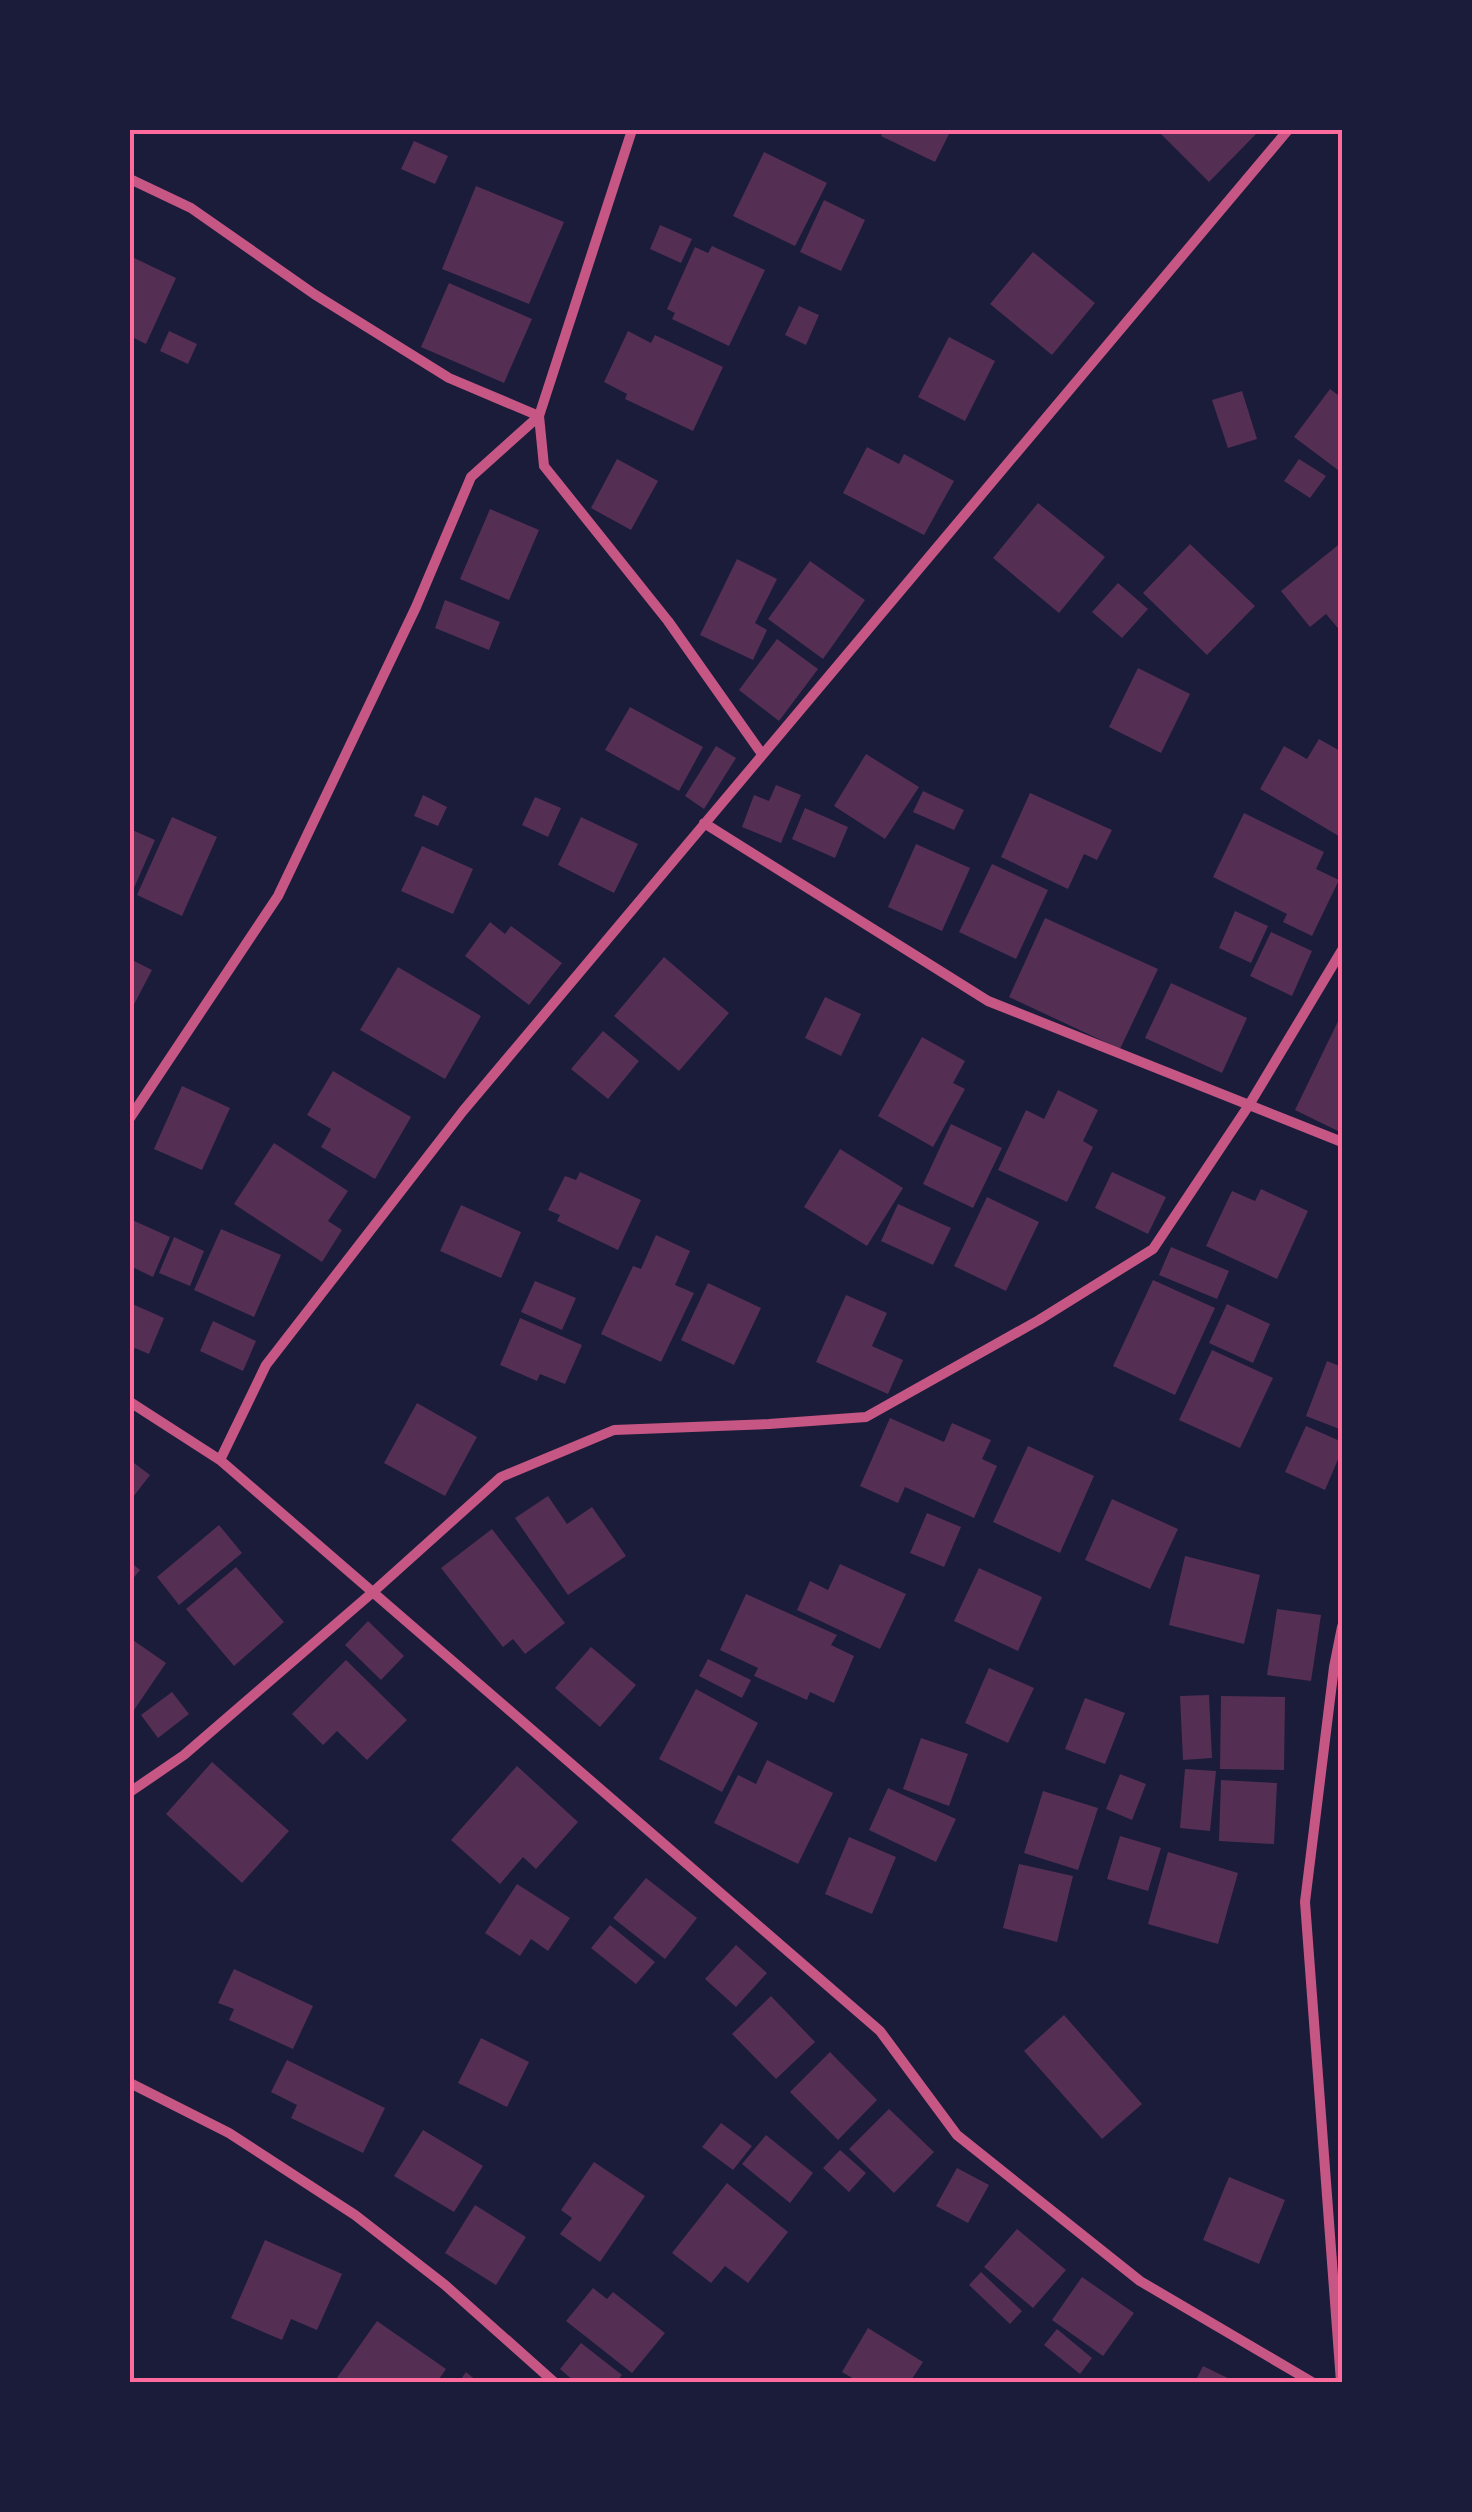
<svg xmlns="http://www.w3.org/2000/svg" width="1472" height="2512" font-family="Inter,sans-serif">
	<style>
		.building { fill: #542f53 }
		.lines { fill: none; stroke-linecap: round; stroke-linejoin: round }
		.minor { stroke: #c65784; stroke-width: 10 }
		.neatline { fill: none; stroke: #ff6b9d; stroke-width: 4 }
	</style>
	<rect width="100%" height="100%" fill="#1b1b3a"/>
	<path class="building" d="M884,130H951L935,162L881,136Z
		M1157,130H1251L1256,134L1209,182Z
		M414,141L448,156L435,184L401,169Z
		M764,152L827,183L795,246L733,216Z
		M476,186L564,222L529,304L442,269Z
		M824,200L865,220L841,271L800,252Z
		M660,225L692,239L681,263L650,249Z
		M712,246L765,270L729,346L672,319L675,313L667,309L695,247L708,253Z
		M1033,252L1095,303L1052,355L990,304Z
		M130,256L176,278L146,344L130,336Z
		M449,283L532,319L504,383L421,347Z
		M799,306L819,315L806,345L785,335Z
		M169,331L197,344L188,364L160,351Z
		M628,331L651,343L655,335L723,367L693,431L625,399L627,394L604,382Z
		M949,337L995,361L965,421L918,397Z
		M1330,389L1342,398V473L1294,437Z
		M1242,391L1257,439L1228,448L1212,400Z
		M867,447L899,464L904,454L954,481L924,535L843,493Z
		M617,459L658,481L631,530L591,508Z
		M1299,459L1326,476L1310,498L1284,481Z
		M1038,503L1105,557L1059,613L993,558Z
		M490,509L539,530L509,600L460,579Z
		M1342,542V633L1326,614L1310,627L1281,591Z
		M1190,544L1255,606L1207,655L1143,593Z
		M737,559L777,579L755,623L767,630L753,660L700,635Z
		M810,561L865,600L823,659L768,619Z
		M1118,583L1148,609L1122,638L1092,612Z
		M445,600L500,622L489,650L435,628Z
		M777,639L818,669L779,721L739,690Z
		M1138,668L1190,694L1161,753L1109,727Z
		M630,707L703,747L679,791L605,750Z
		M1319,739L1342,752V838L1260,789L1284,746L1307,759Z
		M716,746L736,758L704,809L685,796Z
		M866,754L919,787L885,839L834,806Z
		M776,785L801,795L781,843L742,827L754,795L769,801Z
		M923,791L964,810L954,830L913,812Z
		M1030,793L1112,830L1097,860L1084,854L1068,889L1001,857Z
		M423,795L447,807L438,826L414,816Z
		M535,797L561,808L548,837L522,825Z
		M805,808L848,827L835,858L792,839Z
		M1244,813L1324,852L1316,869L1339,880L1312,936L1283,922L1287,914L1213,877Z
		M172,817L217,837L182,916L137,895Z
		M581,817L638,844L614,893L558,865Z
		M130,829L155,840L130,897Z
		M916,844L970,868L942,931L888,907Z
		M422,846L473,869L453,914L401,891Z
		M992,864L1048,890L1016,959L959,932Z
		M1235,911L1268,926L1251,963L1219,948Z
		M1045,918L1158,969L1120,1049L1009,997Z
		M490,922L505,934L511,926L562,963L529,1005L465,956Z
		M1271,932L1312,951L1292,996L1250,976Z
		M664,957L729,1013L679,1071L614,1016Z
		M130,959L152,970L130,1012Z
		M398,967L481,1016L445,1079L360,1030Z
		M1171,983L1247,1018L1222,1073L1145,1038Z
		M825,997L861,1014L841,1056L805,1038Z
		M1342,1013V1133L1295,1110Z
		M603,1031L639,1061L608,1099L571,1069Z
		M922,1037L965,1061L953,1083L965,1089L933,1147L878,1116Z
		M333,1071L411,1117L375,1179L321,1147L331,1129L307,1115Z
		M182,1086L230,1108L202,1170L154,1149Z
		M1058,1090L1098,1110L1083,1141L1093,1147L1067,1202L998,1170L1026,1110L1044,1119Z
		M951,1124L1002,1148L973,1208L923,1184Z
		M274,1143L348,1191L328,1221L342,1230L322,1262L234,1204Z
		M840,1149L903,1188L867,1246L804,1207Z
		M580,1172L641,1200L618,1250L557,1221L560,1215L548,1210L565,1176L576,1180Z
		M1112,1172L1166,1197L1148,1234L1095,1208Z
		M1261,1189L1308,1211L1277,1279L1206,1246L1232,1191L1255,1201Z
		M987,1197L1039,1222L1006,1291L954,1266Z
		M898,1204L951,1228L933,1265L881,1241Z
		M461,1205L521,1232L501,1278L440,1251Z
		M130,1219L170,1237L153,1277L130,1266Z
		M221,1229L281,1255L254,1317L194,1290Z
		M656,1235L690,1251L675,1285L694,1293L661,1362L601,1334L633,1266L641,1269Z
		M174,1237L204,1251L190,1286L159,1273Z
		M1171,1247L1229,1271L1217,1299L1159,1275Z
		M1153,1280L1215,1308L1175,1395L1113,1366Z
		M535,1281L576,1298L562,1330L521,1312Z
		M708,1283L761,1308L734,1365L681,1340Z
		M846,1295L887,1313L872,1346L903,1360L888,1394L816,1362Z
		M130,1303L164,1318L149,1354L135,1348L130,1359Z
		M1227,1304L1270,1324L1253,1363L1209,1343Z
		M520,1318L582,1345L565,1384L540,1374L537,1381L500,1365Z
		M213,1321L256,1341L243,1371L200,1351Z
		M1212,1350L1273,1378L1240,1448L1179,1420Z
		M1327,1361L1342,1367V1430L1306,1416Z
		M417,1403L477,1437L445,1496L384,1463Z
		M890,1418L944,1442L952,1423L991,1440L982,1459L997,1466L974,1518L905,1487L898,1503L860,1486Z
		M1306,1426L1342,1442V1450L1325,1490L1285,1472Z
		M1028,1446L1094,1476L1060,1553L993,1522Z
		M130,1460L150,1475L130,1501Z
		M548,1496L567,1524L592,1507L626,1556L568,1595L515,1518Z
		M1112,1499L1178,1529L1150,1589L1085,1560Z
		M927,1513L961,1527L944,1567L910,1553Z
		M219,1525L242,1553L179,1605L157,1577Z
		M492,1529L565,1623L525,1654L513,1639L503,1647L441,1568Z
		M1185,1556L1260,1575L1244,1644L1169,1625Z
		M130,1562L140,1570L130,1582Z
		M840,1564L906,1594L880,1649L797,1610L810,1581L828,1590Z
		M236,1567L284,1622L234,1666L186,1609Z
		M979,1568L1042,1597L1018,1651L954,1621Z
		M746,1594L837,1635L831,1645L854,1656L834,1703L810,1692L807,1700L754,1676L758,1668L720,1650Z
		M1277,1609L1321,1615L1311,1681L1267,1675Z
		M368,1621L404,1656L381,1680L345,1645Z
		M130,1638L166,1663L130,1716Z
		M591,1647L636,1685L600,1727L555,1688Z
		M708,1659L751,1680L742,1698L699,1676Z
		M346,1660L407,1720L367,1760L337,1731L323,1745L292,1714Z
		M989,1668L1034,1688L1008,1743L965,1723Z
		M696,1689L758,1723L722,1792L659,1759Z
		M172,1692L189,1714L158,1738L141,1715Z
		M1209,1695L1212,1758L1183,1760L1180,1696Z
		M1221,1696L1285,1697L1284,1770L1220,1769Z
		M1085,1698L1125,1713L1105,1764L1065,1749Z
		M921,1738L968,1754L949,1806L903,1789Z
		M767,1760L833,1793L798,1864L714,1823L738,1775L756,1784Z
		M212,1762L289,1831L242,1883L166,1814Z
		M517,1766L578,1822L536,1869L523,1857L500,1884L451,1840Z
		M1185,1769L1216,1771L1210,1831L1180,1828Z
		M1120,1774L1146,1784L1132,1820L1106,1809Z
		M1221,1780L1277,1783L1274,1844L1219,1841Z
		M888,1788L956,1819L936,1862L869,1830Z
		M1043,1791L1098,1808L1078,1870L1024,1853Z
		M1120,1836L1161,1848L1148,1891L1107,1879Z
		M849,1837L896,1857L872,1914L825,1894Z
		M1168,1852L1238,1873L1218,1944L1148,1924Z
		M1019,1864L1073,1876L1057,1942L1003,1928Z
		M646,1878L697,1918L665,1959L613,1918Z
		M517,1884L570,1918L548,1951L531,1939L520,1956L485,1933Z
		M610,1925L655,1962L636,1984L591,1948Z
		M736,1945L767,1973L736,2007L705,1979Z
		M234,1969L313,2006L293,2049L229,2020L234,2009L218,2003Z
		M771,1996L815,2042L776,2079L732,2034Z
		M1064,2015L1142,2104L1102,2139L1024,2051Z
		M481,2038L529,2062L507,2107L458,2083Z
		M830,2052L877,2100L838,2140L790,2092Z
		M287,2060L385,2108L363,2153L291,2118L297,2105L271,2092Z
		M889,2109L934,2152L894,2193L849,2149Z
		M721,2123L752,2146L733,2170L702,2147Z
		M423,2130L483,2166L454,2212L394,2176Z
		M766,2135L813,2173L790,2203L742,2164Z
		M840,2150L866,2173L849,2192L823,2168Z
		M594,2162L645,2196L600,2262L560,2234L572,2218L561,2210Z
		M957,2168L989,2185L968,2223L936,2206Z
		M1229,2177L1285,2200L1259,2264L1203,2240Z
		M727,2183L788,2232L748,2283L725,2266L711,2283L672,2253Z
		M475,2205L526,2237L496,2285L445,2253Z
		M1017,2229L1066,2270L1033,2308L984,2267Z
		M265,2240L342,2274L317,2330L291,2319L282,2340L231,2318Z
		M981,2272L1022,2311L1010,2324L969,2285Z
		M1082,2277L1134,2313L1103,2356L1052,2320Z
		M593,2288L607,2299L613,2292L665,2333L632,2373L566,2321Z
		M377,2321L446,2369L437,2382H334Z
		M868,2328L923,2362L910,2382H859L842,2372Z
		M1057,2329L1092,2358L1080,2374L1044,2345Z
		M581,2343L622,2375L616,2382H575L560,2369Z
		M1203,2366L1236,2382H1195Z
		M466,2372L478,2382H459Z"/>
	<g class="lines">
		<path class="minor" d="M632,130L539,416L544,466L668,621L762,754
			M130,179L191,208L314,294L449,378L539,416L471,477L416,607L278,896L130,1118
			M704,823L988,1001L1342,1142
			M130,1402L220,1460L880,2031L957,2135L1140,2281L1312,2382
			M220,1460L266,1365L463,1111L1288,130
			M130,1792L184,1755L373,1592L501,1477L614,1430L769,1424L866,1417L1039,1320L1153,1249L1249,1105L1342,950
			M130,2083L229,2133L355,2215L445,2285L554,2382
			M1341,2382L1305,1902L1334,1667L1342,1627"/>
	</g>
	<rect width="1472" height="2512" fill="none" stroke="#1b1b3a" stroke-width="265"/>
	<rect x="132" y="132" width="1208" height="2248" class="neatline"/>
</svg>
